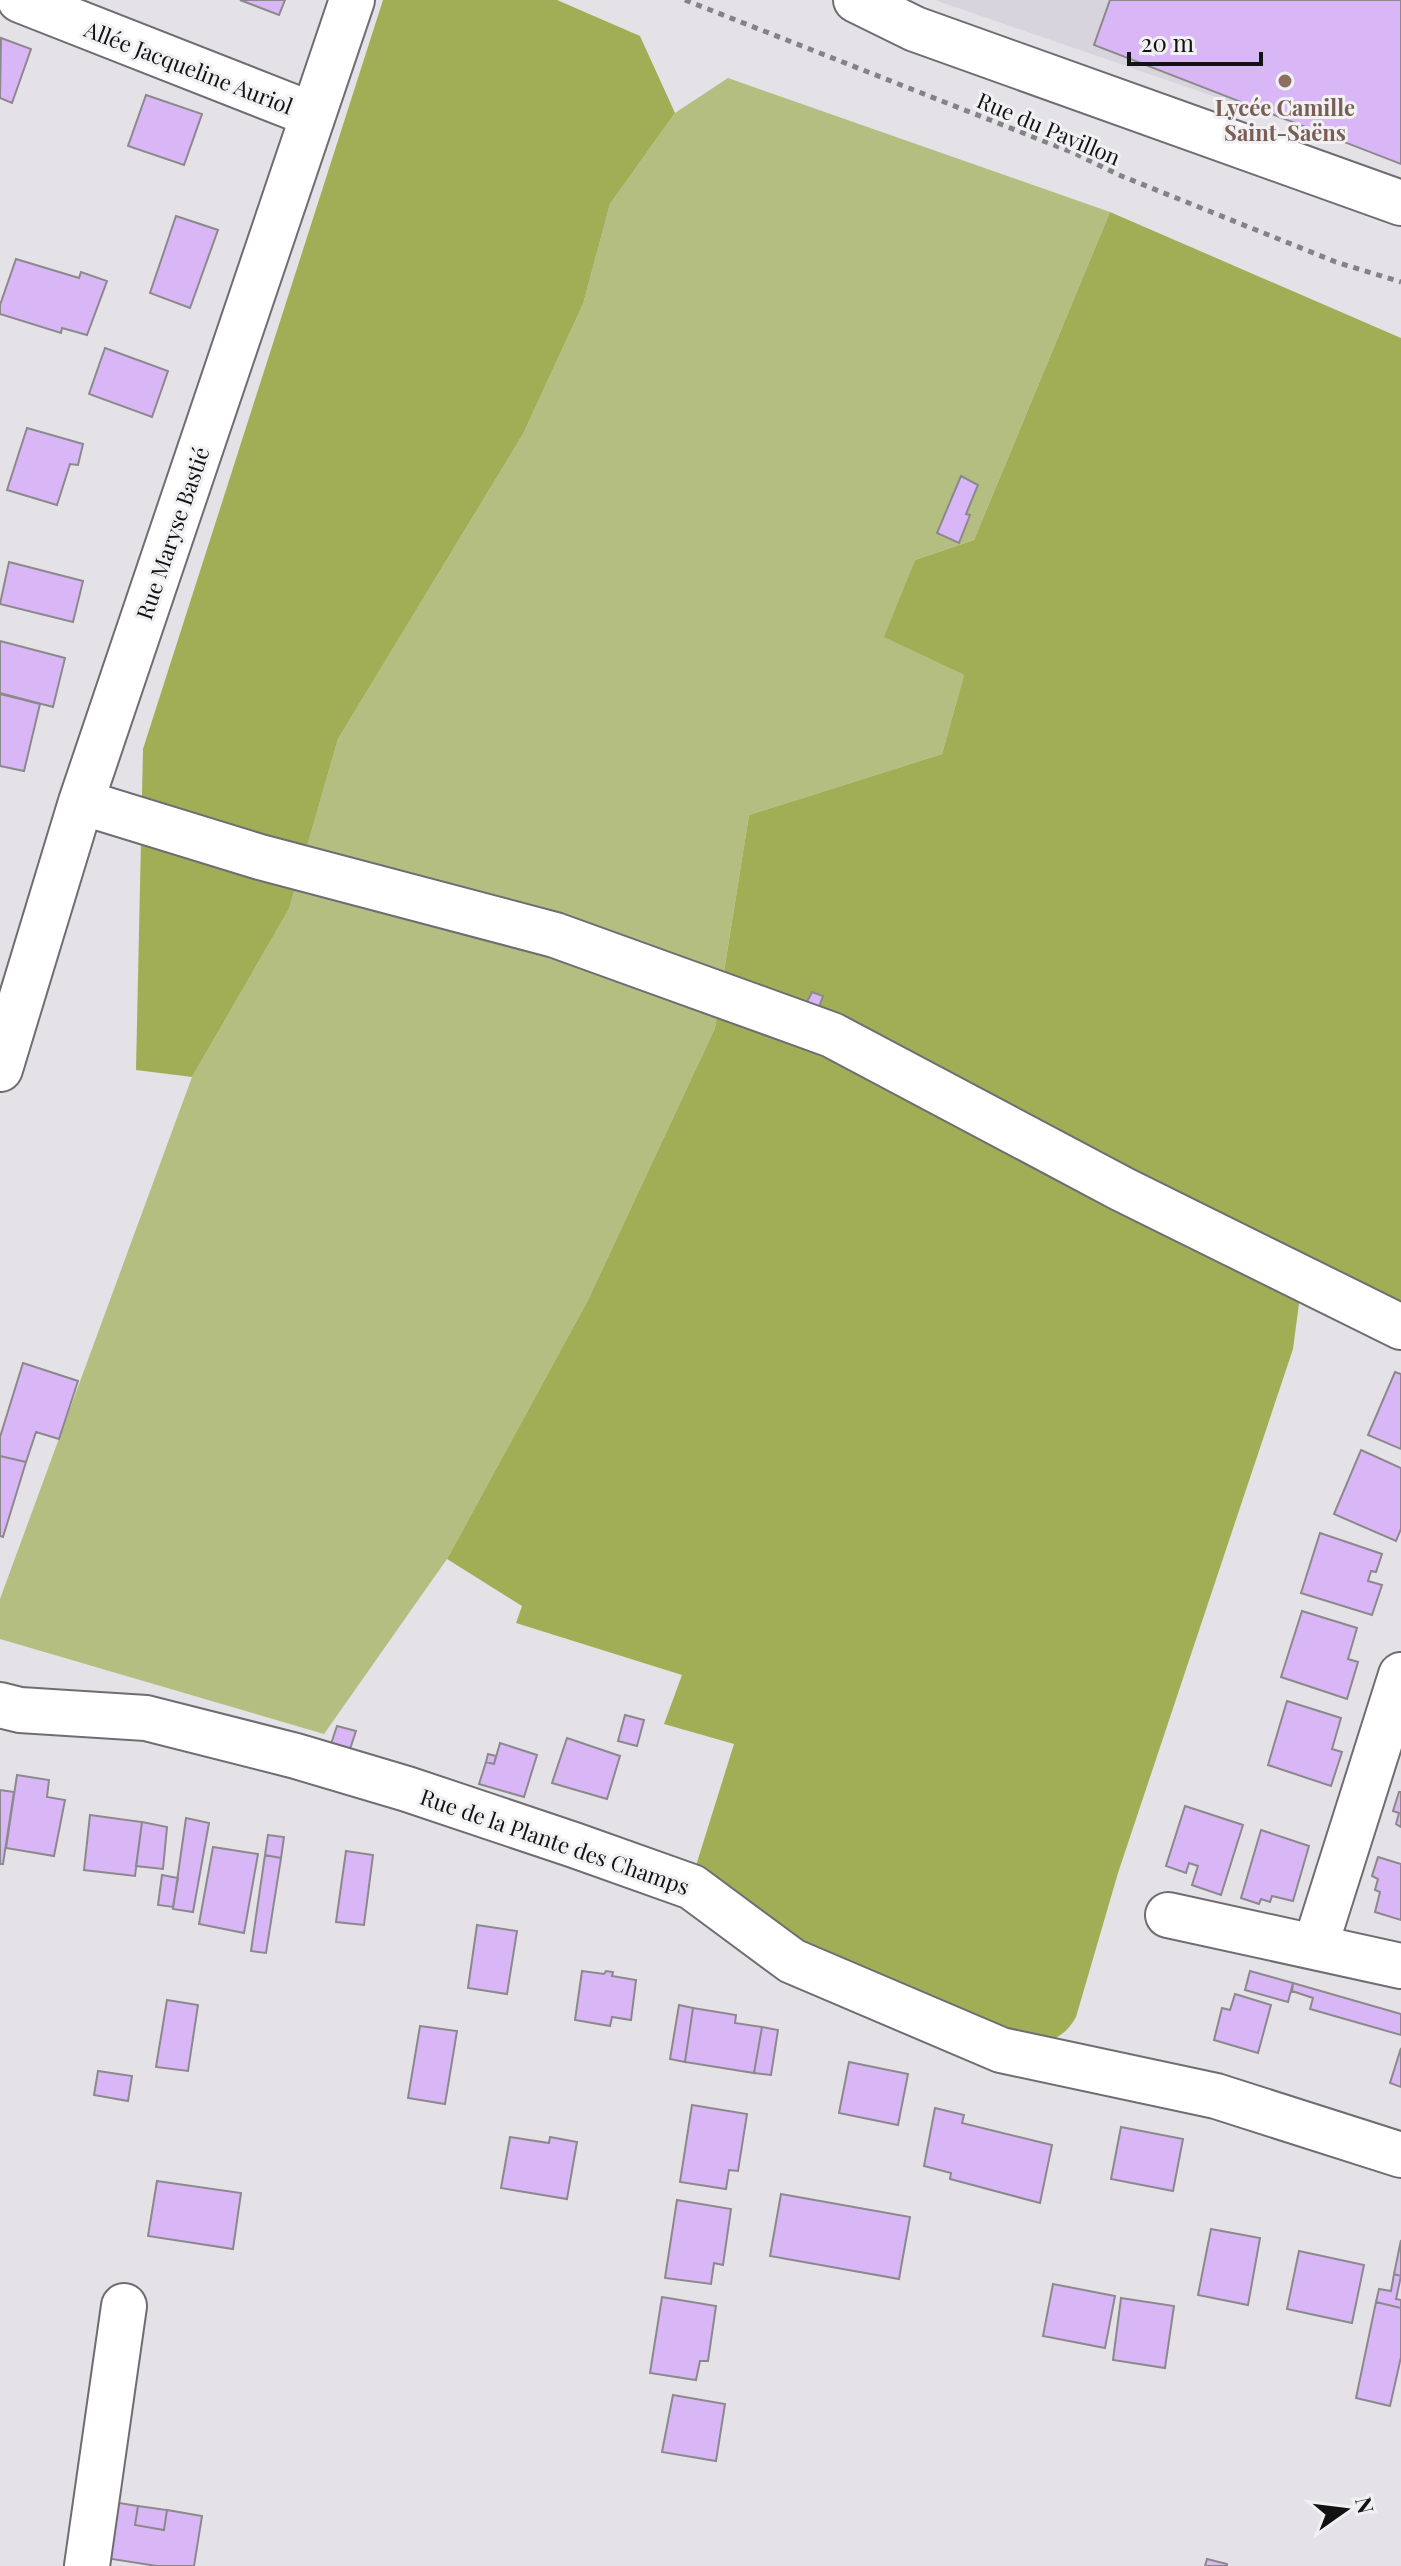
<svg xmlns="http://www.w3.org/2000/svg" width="1401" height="2566" font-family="'Playfair Display',serif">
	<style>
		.built { fill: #d8d4de }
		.green { fill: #b4be81 }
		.forest { fill: #a2ae55 }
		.building { fill: #d9b7f6; stroke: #8b898c; stroke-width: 2 }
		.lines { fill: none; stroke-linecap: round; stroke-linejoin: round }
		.minor-casing { stroke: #6f6d71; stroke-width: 48 }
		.major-casing { stroke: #6f6d71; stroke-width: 48 }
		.path { stroke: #848285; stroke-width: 5; stroke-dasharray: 6 6; stroke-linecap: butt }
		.minor { stroke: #fff; stroke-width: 44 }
		.major { stroke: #fff; stroke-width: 44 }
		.education-dot { fill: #8d6e63; stroke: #f1f0f3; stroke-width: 3 }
		.labels { text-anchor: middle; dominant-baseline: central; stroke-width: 6; stroke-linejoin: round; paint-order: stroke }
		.street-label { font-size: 22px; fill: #131213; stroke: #f1f0f3 }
		.education-label { font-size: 22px; font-weight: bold; fill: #785e54; stroke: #f1f0f3 }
	</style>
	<rect width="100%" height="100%" fill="#e4e2e6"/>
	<path class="built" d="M935,0H1401V161Z"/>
	<path class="green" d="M728,78L1110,212L974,540L915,560L885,637L964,675L942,754L749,815L715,1028L588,1300L447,1559L324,1734L0,1639V1599L192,1077L289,909L338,739L523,434L583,304L610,204L675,113Z"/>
	<path class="forest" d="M383,0H557L640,36L675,113L610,204L583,304L523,434L338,739L289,909L192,1077L136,1070L143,749Z
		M1110,212L1401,338V1320L1303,1273L1293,1349L1118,1873L1076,2017C1066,2035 1053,2042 1032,2044L809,1949L694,1872L734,1744L664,1724L682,1675L516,1623L522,1606L447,1559L588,1300L715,1028L749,815L942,754L964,675L884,637L915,560L974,540Z"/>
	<path class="building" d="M240,0H285L279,15Z
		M1110,0H1401V164L1094,45Z
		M1,38L31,49L12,103L0,98Z
		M146,95L202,114L184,165L128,146Z
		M176,216L218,230L190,308L150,293Z
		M16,259L79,278L81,272L107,281L87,335L62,328L61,333L0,314V305Z
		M105,348L168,371L152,417L89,394Z
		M27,428L83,444L78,465L70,464L57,505L7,490Z
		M961,476L978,485L966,514L970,515L959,543L937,533Z
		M9,562L83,581L73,622L0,604Z
		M0,641L65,658L53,707L0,693Z
		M0,694L40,704L24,771L0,766Z
		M812,992L823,996L819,1007L807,1002Z
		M23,1363L78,1381L59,1439L36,1432L26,1462L0,1456V1437Z
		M1395,1372L1401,1374V1449L1368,1435Z
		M1361,1450L1401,1468V1529L1396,1541L1334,1514Z
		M0,1456L26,1462L3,1537L0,1536Z
		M1320,1533L1382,1554L1376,1572L1371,1571L1368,1581L1382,1585L1372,1615L1301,1593Z
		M1302,1611L1357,1628L1348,1659L1358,1662L1347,1699L1281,1677Z
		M1287,1701L1341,1718L1332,1749L1342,1752L1331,1786L1268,1765Z
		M625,1715L644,1720L637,1746L618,1741Z
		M337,1726L356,1731L347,1758L328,1753Z
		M567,1738L620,1756L607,1799L552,1783Z
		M500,1743L537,1755L524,1797L479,1784L486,1762L494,1764Z
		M488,1754L496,1756L494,1764L486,1762Z
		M17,1775L49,1780L47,1797L65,1800L54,1856L6,1848Z
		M0,1790L14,1792L3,1864H0Z
		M1399,1792H1401V1827L1396,1824L1399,1813L1393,1811Z
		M1185,1806L1243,1825L1221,1895L1192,1885L1198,1866L1189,1863L1186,1873L1166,1866Z
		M90,1815L142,1822L135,1876L84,1870Z
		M186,1818L209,1823L193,1912L173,1909Z
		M142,1822L167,1827L163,1869L136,1866Z
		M1261,1830L1309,1846L1293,1901L1272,1896L1270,1902L1261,1899L1259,1904L1241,1898Z
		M268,1835L284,1837L281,1858L265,1855Z
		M213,1847L258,1854L244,1933L199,1924Z
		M346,1851L373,1855L364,1925L336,1922Z
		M265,1855L281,1858L266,1953L251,1951Z
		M1378,1857L1401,1864V1920L1375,1912L1380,1892L1375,1890L1378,1879L1372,1876Z
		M162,1875L178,1878L173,1907L158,1905Z
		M477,1925L517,1931L507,1994L468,1988Z
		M582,1971L604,1974L606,1971L613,1972L612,1976L636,1980L631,2020L612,2017L610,2026L575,2020Z
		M1250,1971L1293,1983L1288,2002L1245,1990Z
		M1293,1983L1401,2014V2035L1310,2009L1313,1998L1292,1991Z
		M1235,1994L1271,2005L1258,2053L1214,2040L1222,2008L1230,2010Z
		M167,2000L198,2005L188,2071L156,2067Z
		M679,2005L693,2008L685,2062L670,2059Z
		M693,2008L736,2015L735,2023L762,2027L754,2073L685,2062Z
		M420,2026L457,2031L445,2104L408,2098Z
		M762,2027L778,2030L771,2075L754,2073Z
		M1401,2048V2087L1390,2083Z
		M849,2062L908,2074L898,2125L839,2113Z
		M98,2071L132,2076L128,2101L94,2095Z
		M692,2105L747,2114L738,2171L729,2170L726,2189L680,2182Z
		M935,2108L964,2115L962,2123L1052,2145L1040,2203L950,2179L951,2173L924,2166Z
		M1121,2127L1183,2139L1173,2191L1111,2179Z
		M510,2137L549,2143L550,2137L577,2142L567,2199L501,2188Z
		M157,2181L241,2193L233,2249L148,2236Z
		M781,2194L910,2217L899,2279L770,2256Z
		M677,2200L731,2209L723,2265L714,2263L711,2284L665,2278Z
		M1211,2229L1260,2238L1248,2305L1198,2295Z
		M1401,2240V2276L1394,2274Z
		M1299,2251L1364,2265L1352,2323L1287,2309Z
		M1394,2274L1401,2276L1396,2299L1401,2300V2308L1376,2302L1379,2289L1391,2291Z
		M1053,2284L1115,2296L1105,2348L1043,2336Z
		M662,2297L716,2306L708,2361H700L696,2380L650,2373Z
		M1121,2298L1174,2306L1165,2368L1113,2360Z
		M1376,2302L1401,2308V2357L1390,2406L1356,2398Z
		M673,2395L725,2404L716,2461L662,2452Z
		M107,2501L138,2506L135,2525L164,2530L167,2510L202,2516L194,2566H157L99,2557Z
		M138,2506L167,2510L164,2530L135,2525Z
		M1207,2559L1227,2564V2566H1205Z"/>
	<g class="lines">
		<g class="minor-casing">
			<path id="minor" d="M20,0L313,115
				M81,802L260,857L555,935L832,1035L1122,1189L1401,1327
				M0,1069L81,802L352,0
				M0,1705L20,1710L146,1718L296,1756L407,1789L574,1845L692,1887L792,1961L1001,2050L1216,2096L1401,2155
				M1168,1915L1401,1966
				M1315,1947L1401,1675
				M87,2566L124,2306"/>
		</g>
		<g class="major-casing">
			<path id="major" d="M856,0L915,29L1401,203"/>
		</g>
		<path class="path" d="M685,0L1074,153L1119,175L1336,262L1401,282"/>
		<use href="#minor" class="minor"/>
		<use href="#major" class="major"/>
	</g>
	<circle class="education-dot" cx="1285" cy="81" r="8"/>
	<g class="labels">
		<g class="street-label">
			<text transform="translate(189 67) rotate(21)">Allée Jacqueline Auriol</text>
			<text transform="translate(1049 128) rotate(23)">Rue du Pavillon</text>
			<text transform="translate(172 533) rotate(-71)">Rue Maryse Bastié</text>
			<text transform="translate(555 1841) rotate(19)">Rue de la Plante des Champs</text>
		</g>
		<g class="education-label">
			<text x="1285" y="107">Lycée Camille<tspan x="1285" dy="25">Saint-Saëns</tspan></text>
		</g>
	</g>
	<g transform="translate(1345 2510) rotate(76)" stroke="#f1f0f3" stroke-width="6" paint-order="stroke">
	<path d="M0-6L14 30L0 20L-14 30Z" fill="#131213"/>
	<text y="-12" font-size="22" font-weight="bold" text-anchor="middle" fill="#131213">N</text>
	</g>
	<path d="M1129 52v12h132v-12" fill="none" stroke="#131213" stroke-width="4"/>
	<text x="1141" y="52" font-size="24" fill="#131213" stroke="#f1f0f3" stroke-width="6" paint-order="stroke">20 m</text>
</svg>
